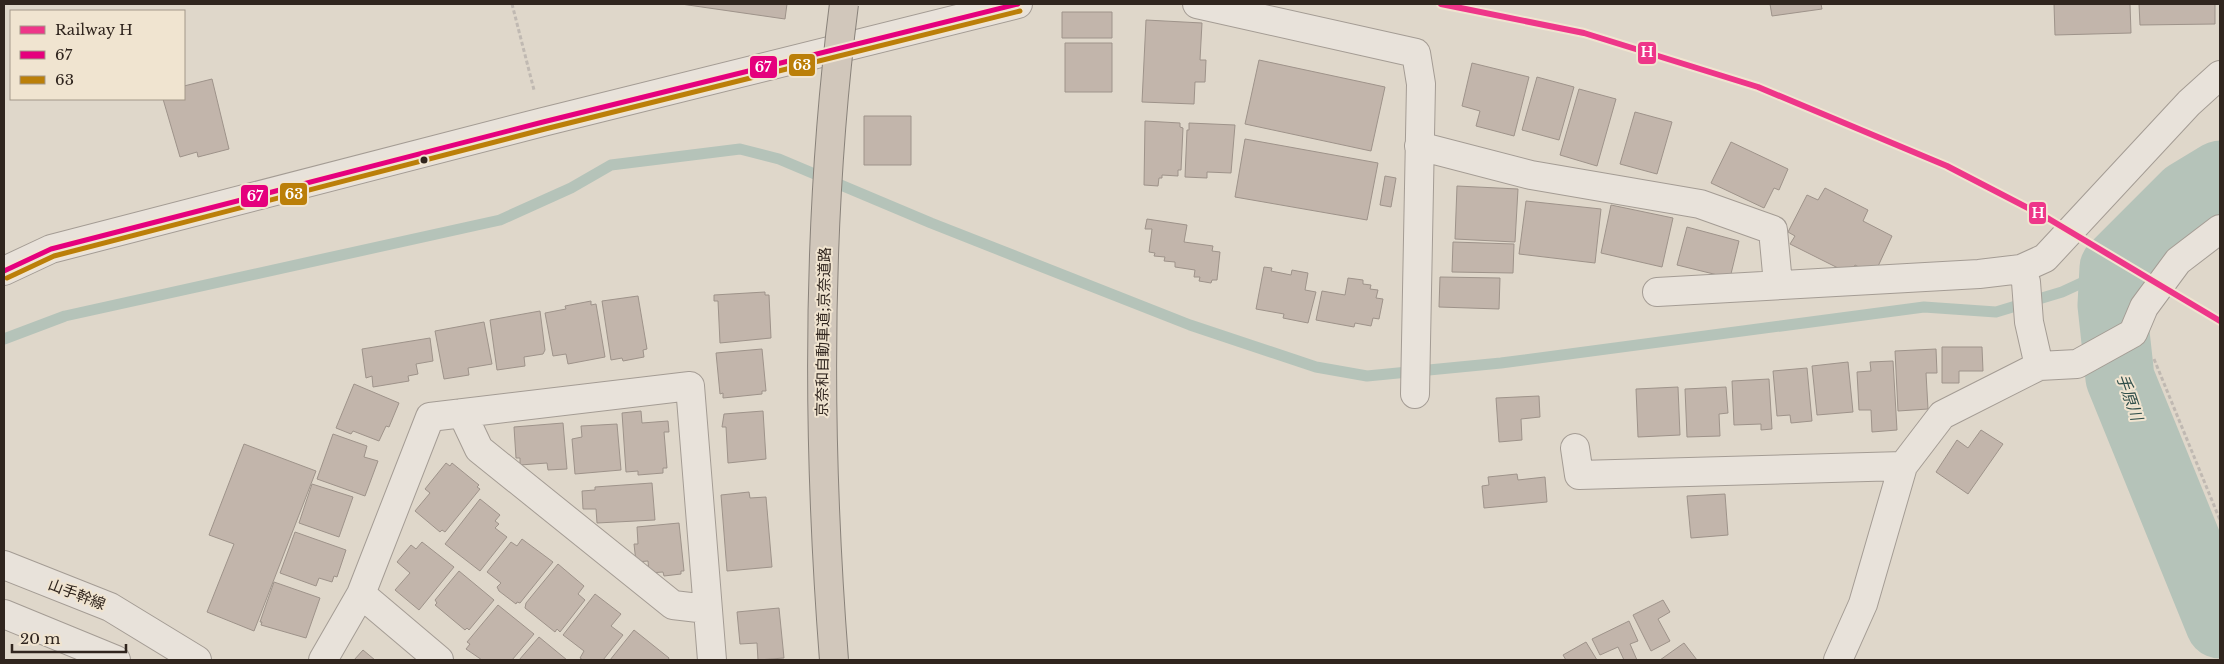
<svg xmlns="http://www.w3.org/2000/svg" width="2224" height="664" font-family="'Libre Baskerville','Noto Sans JP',serif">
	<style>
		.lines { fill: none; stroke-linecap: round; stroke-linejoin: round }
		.stream { stroke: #b5c3b9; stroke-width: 11 }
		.river { stroke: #b5c3b9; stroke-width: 69 }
		.building { fill: #c2b5ab; stroke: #9e938a }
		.minor-casing { stroke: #a49c94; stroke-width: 30 }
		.path { stroke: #c0b9b2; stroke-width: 3; stroke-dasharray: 4 2.5; stroke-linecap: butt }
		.minor { stroke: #e8e2da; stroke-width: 28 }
		.highway-bridge-casing { stroke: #89827a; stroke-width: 30; stroke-linecap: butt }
		.highway-bridge { stroke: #d1c7bb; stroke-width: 28 }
		.bus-1-casing { stroke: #f0e4d0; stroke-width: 9 }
		.bus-2-casing { stroke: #f0e4d0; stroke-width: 9 }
		.bus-1 { stroke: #e5007d; stroke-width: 5 }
		.bus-2 { stroke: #bb7f09; stroke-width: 5 }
		.rail-1-casing { stroke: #f0e4d0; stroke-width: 10 }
		.rail-1 { stroke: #ee3689; stroke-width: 6 }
		.bus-dot { fill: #30251e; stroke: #f0e4d0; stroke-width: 2 }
		.labels { text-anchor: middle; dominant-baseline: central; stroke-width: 4; stroke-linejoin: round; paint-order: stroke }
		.street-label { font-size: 15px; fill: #30251e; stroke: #f0e4d0 }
		.water-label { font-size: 16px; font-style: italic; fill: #2f4e4a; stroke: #f0e4d0 }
		.line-badge { stroke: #f0e4d0; stroke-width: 2 }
		.badge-label { font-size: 14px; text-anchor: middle; font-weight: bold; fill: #fff }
	</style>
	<rect width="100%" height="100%" fill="#dfd7ca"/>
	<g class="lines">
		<path class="stream" d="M4,339L65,316L500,220L571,188L611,165L740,149L779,159L931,223L1190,325L1316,367L1367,376L1501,363L1924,307L1996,312L2062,292L2114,268"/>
		<path class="river" d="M2220,175L2187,195L2114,268L2112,305L2120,378L2220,624"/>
	</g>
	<path class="building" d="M681,4H787L785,19Z
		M1770,4H1821L1822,9L1772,16Z
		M2054,4H2130L2131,33L2055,35Z
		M2139,4H2215V24L2140,25Z
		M1062,12H1112V38H1062Z
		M1146,20L1202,23L1200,60H1206L1205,82H1195L1194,104L1142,102Z
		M1065,43H1112V92H1065Z
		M1259,60L1385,87L1371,151L1245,124Z
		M1472,63L1529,77L1514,136L1476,126L1480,111L1462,106Z
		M1537,77L1574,87L1559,140L1522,130Z
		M212,79L229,149L198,157L197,152L180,157L163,99H184V86Z
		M1579,89L1616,99L1597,166L1560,155Z
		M1635,112L1672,122L1657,174L1620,164Z
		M864,116H911V165H864Z
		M1145,121L1180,123V127L1183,128L1181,170H1178V176L1162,175V178H1159L1158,186L1144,185Z
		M1189,123L1235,125L1231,173L1207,172V178L1185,177L1187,130H1189Z
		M1245,139L1378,163L1367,220L1235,197Z
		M1731,142L1788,169L1779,190L1774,188L1764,208L1711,183Z
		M1385,176L1396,178L1391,207L1380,205Z
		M1457,186L1518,189L1515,242L1455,239Z
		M1825,188L1868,210L1863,221L1892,236L1874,275L1855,265L1850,274L1790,244L1795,236L1788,232L1807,195L1818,200Z
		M1526,201L1601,209L1595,263L1519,254Z
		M1611,205L1673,218L1662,267L1601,253Z
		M1147,219L1187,225L1184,242L1213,246L1212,251L1220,252L1217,280H1212L1211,283L1199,281L1200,277H1194L1195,270L1175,267V262L1164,261L1165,257L1154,256L1155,253L1149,252L1152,229H1145Z
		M1687,227L1739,241L1730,278L1677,265Z
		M1453,242L1514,244L1513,273L1452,272Z
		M1264,267L1272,268L1271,271L1291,275L1292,270L1308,273L1305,290L1316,292L1308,323L1283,318L1284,314L1256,309Z
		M1440,277L1500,278L1499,309L1439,307Z
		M1348,278L1363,280V284L1371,285L1370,289L1378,290L1376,298L1383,299L1379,319L1373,318L1371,326L1355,323L1354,327L1316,320L1322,291L1345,295Z
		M765,292V295H769L771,338L720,343L718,301H714V295Z
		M638,296L647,349L643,350L644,357L623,361L622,358L611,360L602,301Z
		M591,301V305L596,304L605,357L568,364L566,354L553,356L545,313L566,309L565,306Z
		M540,311L545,350L543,354L524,357L525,366L497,370L490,320Z
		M484,322L492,364L468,368L469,375L444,379L435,331Z
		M430,338L433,361L416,364L418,374L408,376L409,381L373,387L372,376L366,378L362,349Z
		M1942,347H1982L1983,371H1959V383H1942Z
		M762,349L766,391H762V394L723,398V393L720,394L716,353Z
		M1936,349L1937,373H1926L1928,409L1898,411L1895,351Z
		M1893,361L1897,430L1872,432L1871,410H1859L1857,372L1871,371L1870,362Z
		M1848,362L1853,412L1817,415L1812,366Z
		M1807,368L1812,421L1791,423L1790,415L1777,416L1773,371Z
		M1769,379L1772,429L1761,430V424L1734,425L1732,381Z
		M354,384L399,403L389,427L386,426L379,441L353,431L351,434L336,428Z
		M1678,387L1680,435L1638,437L1636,389Z
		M1726,387L1728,413L1719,414L1720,436L1687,437L1685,389Z
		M1539,396L1540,417L1521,419L1522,440L1499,442L1496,398Z
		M641,411L642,423L668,421L669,432H664L667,468H663V473L638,475V471L626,472L622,413Z
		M763,411L766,459L728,463L726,427H722L724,414Z
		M563,423L567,469L548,470L547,463L520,465V458H516L514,427Z
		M617,424L621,470L575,474L572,439L582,437L581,426Z
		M1981,430L2003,444L1968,494L1936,472L1957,440L1968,448Z
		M333,434L367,446L364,457L378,461L365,496L317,479Z
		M244,444L316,471L254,631L207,612L234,544L209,535Z
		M446,463L450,466L452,463L479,485L477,487L480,489L445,532L442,530L440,532L415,511L430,493L425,489Z
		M1517,474L1518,480L1545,477L1547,502L1484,508L1482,486L1489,485L1488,477Z
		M652,483L655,520L597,523L596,509H583L582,491L595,490V487Z
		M312,484L353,497L339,537L299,523Z
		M749,492L750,498L766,497L772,567L727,571L721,495Z
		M1725,494L1728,535L1691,538L1687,496Z
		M480,499L500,515L495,521L499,524L495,528L507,537L480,571L445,544Z
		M679,523L684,571H681V574L664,576L663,572L649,573L648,561L636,562L634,544H638L637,527Z
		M295,532L346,550L337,577L334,576L332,582L319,578L316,586L280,573Z
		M522,539L553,562L520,603L517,602L516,604L499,591L497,587L501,583L487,572L511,542L517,546Z
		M422,542L454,567L419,610L395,590L410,573L397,562L411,545L416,549Z
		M558,564L584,586L578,594L585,600L560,632L557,629L555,632L525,608L526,603Z
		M459,571L494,600L469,630L467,628L465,630L435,605L437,603L435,600Z
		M274,582L320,598L306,638L261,625L262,622H260Z
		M595,594L621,614L611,626L623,635L603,660H583L580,658L584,651L563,635Z
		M1663,600L1670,612L1658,619L1670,641L1651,651L1633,615Z
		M498,605L534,634L512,660H482L466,649L470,644L467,642Z
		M779,608L784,658L758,660L757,643L740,644L737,612Z
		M1629,621L1638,641L1630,644L1637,660H1624L1618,647L1600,655L1592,639Z
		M634,630L669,658L668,660H610Z
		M539,637L567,660H519Z
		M1586,642L1597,660H1566L1563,655Z
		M1684,643L1697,660H1660Z
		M363,650L375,660H354Z"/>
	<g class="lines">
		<g class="minor-casing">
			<path id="minor" d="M1197,4L1416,53L1421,84L1415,394
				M1419,146L1531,175L1700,204L1773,230L1778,284
				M4,271L51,249L543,122L1018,4
				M1657,292L1979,274L2021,269
				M2039,366L2029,322L2026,282L2021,269L2045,258L2189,103L2220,75
				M462,413L479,449L673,605L707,609
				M1575,448L1579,475L1903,466
				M4,565L110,607L197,660
				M361,594L439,660
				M4,614L116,660
				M323,660L361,594L430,417L690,386L712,660
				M1838,660L1863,604L1903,466L1942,415L2039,366L2077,364L2133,333L2144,307L2178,261L2220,229"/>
		</g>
		<path class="path" d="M512,4L534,90
			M2154,359L2220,520"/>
		<use href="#minor" class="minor"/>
		<g class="highway-bridge-casing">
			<path id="highway-bridge" d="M834,660C817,442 816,222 844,4"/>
		</g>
		<use href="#highway-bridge" class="highway-bridge"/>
		<g class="bus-1-casing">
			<path id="bus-1" d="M4,271L51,249L543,122L1018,4"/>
		</g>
		<g class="bus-2-casing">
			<path id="bus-2" d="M7,278L54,256L545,129L1020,11"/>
		</g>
		<use href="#bus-1" class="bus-1"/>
		<use href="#bus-2" class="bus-2"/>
		<g class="rail-1-casing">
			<path id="rail-1" d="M1441,4L1584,33L1758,87L1947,166L2049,219L2220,321"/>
		</g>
		<use href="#rail-1" class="rail-1"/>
	</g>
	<circle class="bus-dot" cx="424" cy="160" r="4.5"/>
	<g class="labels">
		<g class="street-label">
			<text transform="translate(823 332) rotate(-89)">京奈和自動車道;京奈道路</text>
			<text transform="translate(77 594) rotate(21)">山手幹線</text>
		</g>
		<g class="water-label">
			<text transform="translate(2130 397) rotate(71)">手原川</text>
		</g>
	</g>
	<g class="line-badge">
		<rect x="1637" y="41" width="20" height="24" rx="5" fill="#ee3689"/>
		<rect x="788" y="53" width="28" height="24" rx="5" fill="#bb7f09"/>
		<rect x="749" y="55" width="29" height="24" rx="5" fill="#e5007d"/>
		<rect x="279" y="182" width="29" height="24" rx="5" fill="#bb7f09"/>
		<rect x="240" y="184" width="29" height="24" rx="5" fill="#e5007d"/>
		<rect x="2028" y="201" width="19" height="24" rx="5" fill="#ee3689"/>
	</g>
	<g class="badge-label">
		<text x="1647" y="57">H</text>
		<text x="802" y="70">63</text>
		<text x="763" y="72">67</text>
		<text x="294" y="199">63</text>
		<text x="255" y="201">67</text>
		<text x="2038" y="218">H</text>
	</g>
	<rect width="2224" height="664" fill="none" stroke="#30251e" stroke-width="10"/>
	<rect x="10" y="10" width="175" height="90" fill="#f0e4d0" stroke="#a39889"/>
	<rect x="20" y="26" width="25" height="8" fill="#ee3689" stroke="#a39889"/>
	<text x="55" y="35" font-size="15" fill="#30251e">Railway H</text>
	<rect x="20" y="51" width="25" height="8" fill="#e5007d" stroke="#a39889"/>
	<text x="55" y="60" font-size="15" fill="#30251e">67</text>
	<rect x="20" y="76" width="25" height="8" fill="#bb7f09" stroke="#a39889"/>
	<text x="55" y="85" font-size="15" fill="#30251e">63</text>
	<path d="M12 644v8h114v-8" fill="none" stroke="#30251e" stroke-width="2.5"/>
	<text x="20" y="644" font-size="15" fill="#30251e" stroke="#f0e4d0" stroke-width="4" paint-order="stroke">20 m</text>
</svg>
